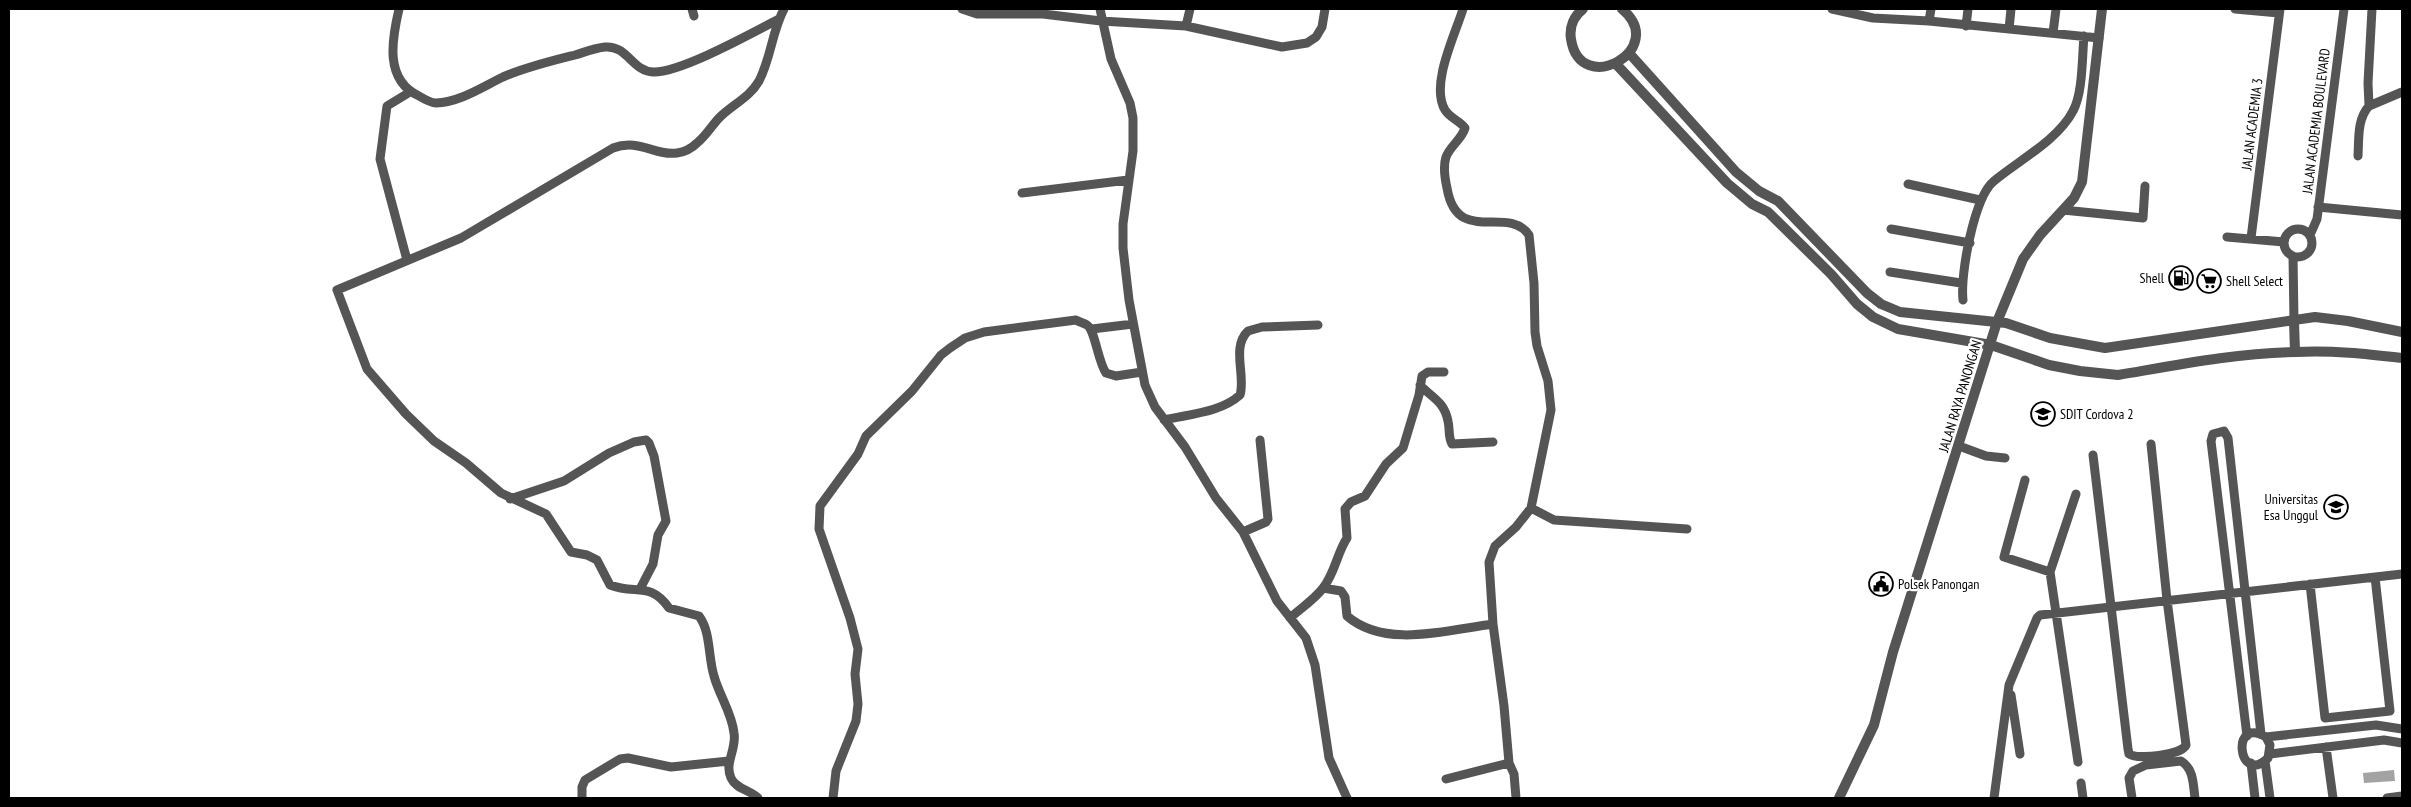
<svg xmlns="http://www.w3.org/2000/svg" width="2411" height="807" font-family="'PT Sans Narrow',sans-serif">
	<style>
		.water { fill: #a3a3a3 }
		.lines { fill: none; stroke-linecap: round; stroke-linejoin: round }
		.minor { stroke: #555; stroke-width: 9 }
		.tertiary { stroke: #555; stroke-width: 10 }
		.labels { text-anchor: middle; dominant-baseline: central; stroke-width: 4.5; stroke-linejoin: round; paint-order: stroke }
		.street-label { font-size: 14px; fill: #000; stroke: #fff }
		.poi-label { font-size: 14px; fill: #000; stroke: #fff; text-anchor: start }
	</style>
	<rect width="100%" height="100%" fill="#fff"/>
	<path class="water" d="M2394,770L2395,781L2364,783L2363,773Z"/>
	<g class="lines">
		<path class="minor" d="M399,9C392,39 384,80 419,96C424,99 431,103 436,103C460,102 482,87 503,77C526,67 551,61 575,55C585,52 595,48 605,47C627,45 632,71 653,72C680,73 752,33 779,19
			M692,9L694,16
			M962,9L977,14H1043L1101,21L1186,26L1282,47L1307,43L1316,37L1322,27L1325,9
			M1100,9L1111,59L1130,103L1133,118V151L1123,224V248L1129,300L1145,385L1155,407L1185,447L1216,498L1243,532L1277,601L1306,638L1315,665L1329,758L1347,798
			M1463,9C1455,35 1430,85 1445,110C1450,118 1460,121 1465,128C1462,139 1450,146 1446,157C1443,166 1445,179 1447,188C1457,247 1508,204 1529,235L1534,283L1535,332L1537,346L1548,381L1551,410L1531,508L1516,527L1495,546L1489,562L1493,624L1504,706L1509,763
			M1832,9L1873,18L1929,21L2099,38
			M2235,9L2279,13
			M1929,21L1931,9
			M1186,26L1190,9
			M1966,26L1968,9
			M2009,29L2011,9
			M2053,33L2056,9
			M2369,106L2402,92
			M2358,156C2359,139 2357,119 2369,106L2368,83L2372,9
			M1908,184L1980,200
			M1022,193L1128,180
			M2318,207L2402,215
			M2063,210L2143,218L2145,186
			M1891,229L1970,243
			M2284 243a14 14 0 1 1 28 0a14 14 0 1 1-28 0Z
			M2310,235L2317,219L2344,9
			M2227,237L2284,242
			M2251,238L2280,9
			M2293,256L2294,321
			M407,260L380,159L387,106L410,92
			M1890,272L1961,283
			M1963,300C1960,275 1974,197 1994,181C2018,161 2058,140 2073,111C2083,93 2082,57 2084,36
			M1092,329L1133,324
			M1420,385C1432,398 1444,401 1448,421C1450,429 1448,437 1452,444L1493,442
			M1164,420C1189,414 1220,413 1240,395C1246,376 1231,347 1248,331L1262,327L1318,325
			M1959,446L1986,456L2005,458
			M2093,455L2128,749L2129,754C2137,760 2182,755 2186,745L2167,600L2151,444
			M2025,480L2004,557L2050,572
			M2076,494L2050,572L2078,762
			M510,499L564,481L609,453L634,442L646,440L649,443L654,456L666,521L658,535L653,564L640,589
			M1531,508L1554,520L1687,529
			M1243,532L1266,522L1268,519L1260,440
			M2310,584L2325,718L2390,711L2375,577
			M1323,588L1341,591L1345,597L1347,616C1385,649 1447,630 1493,624
			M1290,618C1301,608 1315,599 1323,588C1335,573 1337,553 1347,538L1345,509L1351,502L1365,496L1386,464L1403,448L1419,395L1422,376L1428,372H1444
			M2011,695L2020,754
			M2247,736L2211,441L2213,434L2224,431L2228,438L2261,734
			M2266,737L2270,745L2268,758C2238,787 2230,715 2266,737L2376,725L2402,729
			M2326,747L2333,798
			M2270,754L2384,740L2402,743
			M2265,761L2270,798
			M2251,763L2255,798
			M1446,779L1509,763L1514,774L1516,798
			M2081,783L2083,798
			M582,798V787L585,780L620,759L628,758L671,767L729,761
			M758,798C750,790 736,789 731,778C724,763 737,749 734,733C732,713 719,695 714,676C708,657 711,632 699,616L669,608C650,581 636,595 610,585L597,560L587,555L571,552L546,514L501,493L466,463L434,441L406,414L367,369L337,290L461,238L613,148C639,138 654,156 677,153C684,152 692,148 697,143C706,136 712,125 720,117C732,105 750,97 759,81C771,58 772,31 784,9
			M833,798L836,771L856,721L858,704L855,674L858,649L850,618L819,529L820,506L858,454L866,436L912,391L941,355L950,348L965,338L984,332L1076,320C1079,322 1084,323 1087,325C1095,330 1098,362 1106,373L1116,376L1142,372
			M1994,798L2009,685L2037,618L2040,615L2402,574
			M2132,798L2129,778L2133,771L2146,765L2181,761C2194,769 2193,784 2195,798
			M2387,798L2402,796"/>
		<path class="tertiary" d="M1583,9C1574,16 1569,27 1571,39C1580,99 1670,49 1622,9
			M1629,53L1736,172L1759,191L1778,201L1867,293L1881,304L1900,312L2006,323L2050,338L2105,348L2315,317L2348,321L2402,332
			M1616,64L1727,183L1752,204L1768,212L1831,274L1857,304L1873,317L1898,329L1991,345L2049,365L2080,371L2118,375C2177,365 2237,353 2296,352C2331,350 2367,354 2402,358
			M2294,321L2295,352
			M1839,798L1874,725L1893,652L1997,322L2023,259L2040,235L2074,198L2082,182L2102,9"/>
	</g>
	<defs>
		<g id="fuel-ring" transform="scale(1.25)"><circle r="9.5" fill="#fff" stroke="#000" stroke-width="1.5"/><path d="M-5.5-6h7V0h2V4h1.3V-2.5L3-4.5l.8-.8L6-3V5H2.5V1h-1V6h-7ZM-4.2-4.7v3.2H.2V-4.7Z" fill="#000"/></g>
		<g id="supermarket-ring" transform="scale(1.25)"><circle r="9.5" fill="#fff" stroke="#000" stroke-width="1.5"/><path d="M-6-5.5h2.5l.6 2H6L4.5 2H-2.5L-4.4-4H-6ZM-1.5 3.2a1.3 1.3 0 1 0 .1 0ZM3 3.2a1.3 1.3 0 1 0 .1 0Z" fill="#000"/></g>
		<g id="school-ring" transform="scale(1.25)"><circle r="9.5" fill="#fff" stroke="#000" stroke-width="1.5"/><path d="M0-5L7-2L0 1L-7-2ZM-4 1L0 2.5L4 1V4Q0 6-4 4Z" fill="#000"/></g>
		<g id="university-ring" transform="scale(1.25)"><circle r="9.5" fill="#fff" stroke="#000" stroke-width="1.5"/><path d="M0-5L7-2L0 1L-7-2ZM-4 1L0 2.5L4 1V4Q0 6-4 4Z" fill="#000"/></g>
		<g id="civic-ring" transform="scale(1.25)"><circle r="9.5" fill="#fff" stroke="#000" stroke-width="1.5"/><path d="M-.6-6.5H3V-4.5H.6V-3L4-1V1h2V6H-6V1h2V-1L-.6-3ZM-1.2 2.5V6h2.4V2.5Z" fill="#000"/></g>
	</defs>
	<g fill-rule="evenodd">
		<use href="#fuel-ring" x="2181" y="278"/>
		<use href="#supermarket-ring" x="2209" y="281"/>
		<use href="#school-ring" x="2043" y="414"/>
		<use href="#university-ring" x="2336" y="507"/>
		<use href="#civic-ring" x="1881" y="584"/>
	</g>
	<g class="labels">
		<g class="street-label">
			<text transform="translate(2316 121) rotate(-83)">JALAN ACADEMIA BOULEVARD</text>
			<text transform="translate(2252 124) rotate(-83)">JALAN ACADEMIA 3</text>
			<text transform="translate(1960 396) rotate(-73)">JALAN RAYA PANONGAN</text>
		</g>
		<g class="poi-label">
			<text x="2164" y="278" text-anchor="end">Shell</text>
			<text x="2226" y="281">Shell Select</text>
			<text x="2060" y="414">SDIT Cordova 2</text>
			<text x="2318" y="499" text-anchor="end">Universitas<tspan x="2318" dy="16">Esa Unggul</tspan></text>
			<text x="1898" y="584">Polsek Panongan</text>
		</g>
	</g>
	<rect width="2411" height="807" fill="none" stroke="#000000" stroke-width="20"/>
</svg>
